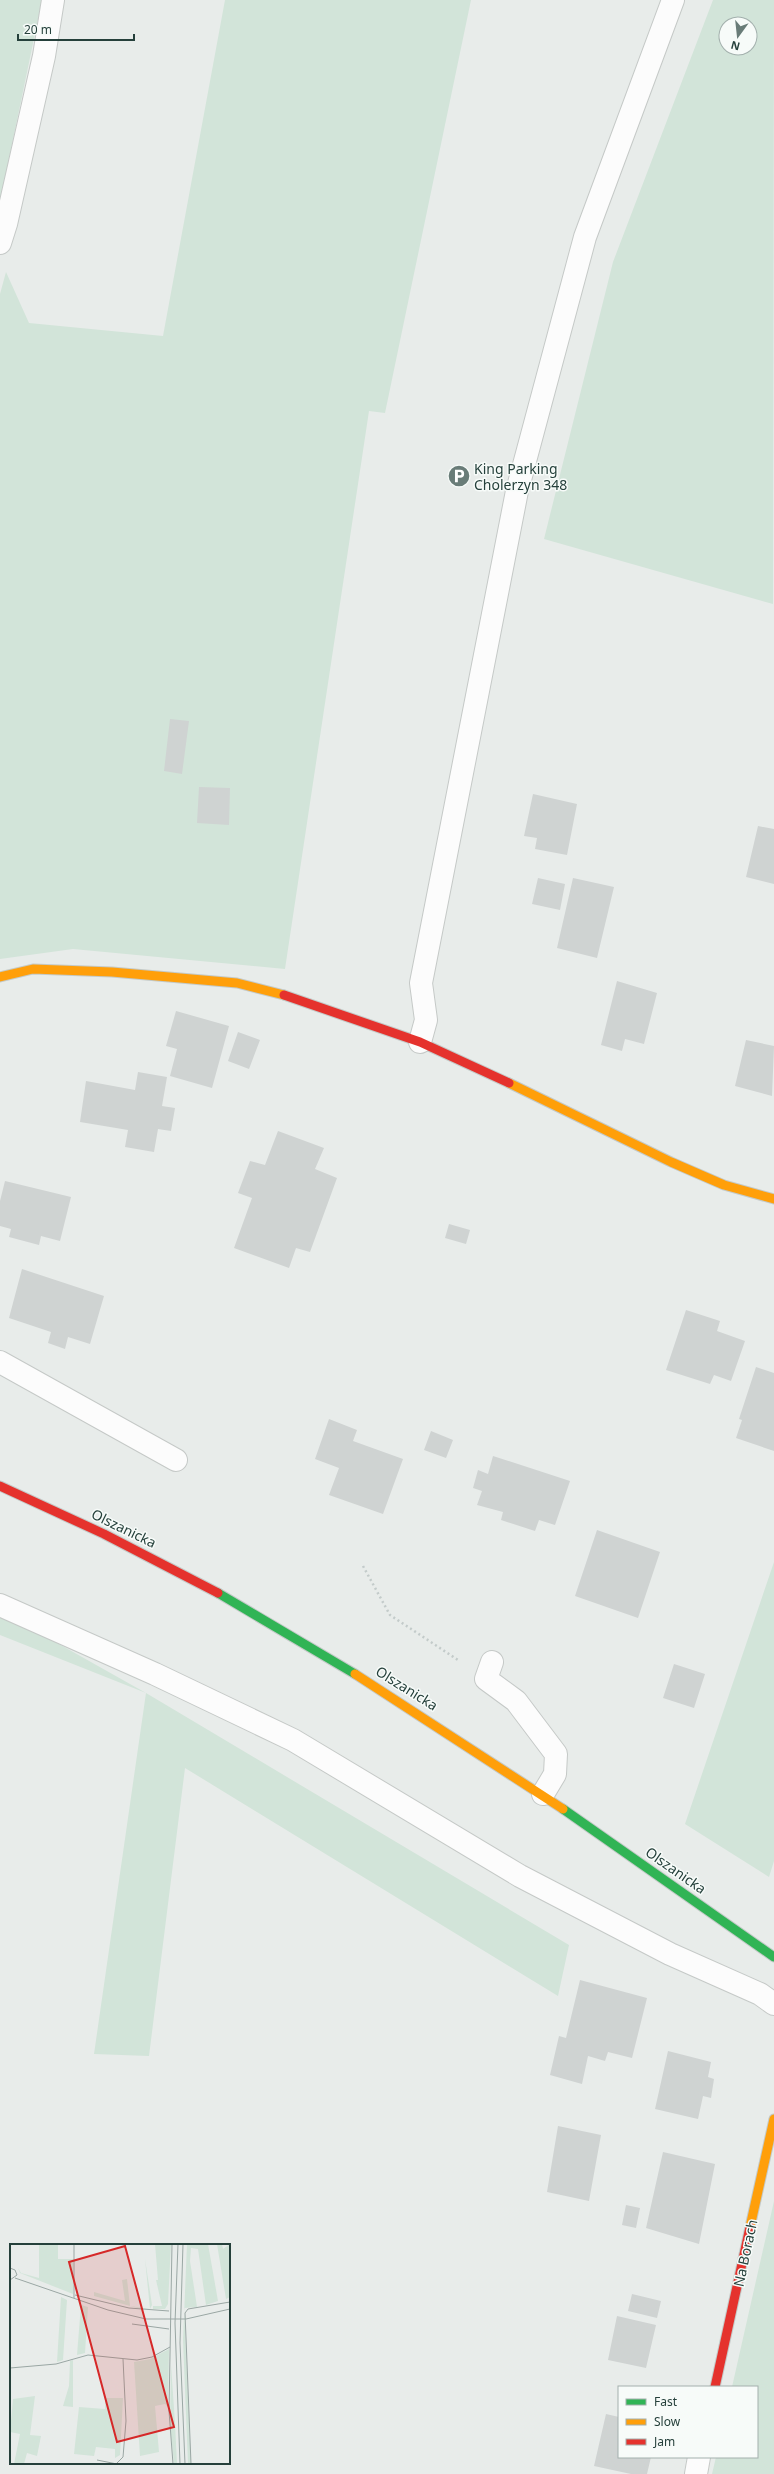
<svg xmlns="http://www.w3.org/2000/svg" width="774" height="2474" font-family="'Noto Sans',sans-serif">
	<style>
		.green { fill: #d2e4d9; fill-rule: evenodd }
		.building { fill: #cfd3d2 }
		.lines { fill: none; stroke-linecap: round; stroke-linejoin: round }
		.lane-casing { stroke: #c5c9c7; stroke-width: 24 }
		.street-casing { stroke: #c5c9c7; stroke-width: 24 }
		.fast-casing { stroke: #c4cac8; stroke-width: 11 }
		.slow-casing { stroke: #c4cac8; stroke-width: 11 }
		.jam-casing { stroke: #c4cac8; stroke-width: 11 }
		.path { stroke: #c3cbca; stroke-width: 2.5; stroke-dasharray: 2 3; stroke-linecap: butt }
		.lane { stroke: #fcfcfc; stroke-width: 22 }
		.street { stroke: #fcfcfc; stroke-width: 22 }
		.fast { stroke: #30b455; stroke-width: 9 }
		.slow { stroke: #ff9f0a; stroke-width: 9 }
		.jam { stroke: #e5322d; stroke-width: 9 }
		.labels { text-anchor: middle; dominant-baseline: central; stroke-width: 3; stroke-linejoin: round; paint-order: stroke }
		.poi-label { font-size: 14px; fill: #25403b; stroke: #f7fbf9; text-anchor: start }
		.street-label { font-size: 14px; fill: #25403b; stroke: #f7fbf9 }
		.inset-road { fill: none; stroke: #9aa7a4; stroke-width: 1 }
		.view { fill: #d62828; fill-opacity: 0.15; stroke: #d62828; stroke-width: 2 }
		.inset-edge { fill: none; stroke: #25403b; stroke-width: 2 }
	</style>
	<rect width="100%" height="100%" fill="#e8ecea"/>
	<path class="green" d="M0,0H42L0,202Z
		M225,0H471L385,413L369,411L285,969L73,949L0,959V294L6,272L29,323L163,336Z
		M713,0H774L773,604L544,539L613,262ZM726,24H750V48H726Z
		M774,1562V1861L769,1877L685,1824Z
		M0,1616L18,1621L146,1693L569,1945L558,1996L185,1768L149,2056L94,2054L146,1693L0,1635Z
		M774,2201V2474H712L716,2457H757V2387H732Z"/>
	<path class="building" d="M170,719L189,721L182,774L164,771Z
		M199,787L230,788L229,825L197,823Z
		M533,794L577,804L567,855L535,849L537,838L524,836Z
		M758,826L774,829V884L746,877Z
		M538,878L565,884L560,910L532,904Z
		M573,878L614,887L597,958L557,948Z
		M617,981L657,993L644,1044L625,1039L622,1051L601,1045Z
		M176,1011L229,1026L212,1088L170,1076L177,1049L166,1046Z
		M238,1032L260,1040L249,1069L228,1061Z
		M746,1040L774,1046L772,1096L735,1086Z
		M138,1072L167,1077L162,1106L175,1108L171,1131L158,1129L154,1152L125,1147L128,1130L80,1122L86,1081L135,1090Z
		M278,1131L324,1148L315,1169L337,1178L310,1252L296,1248L289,1268L234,1248L252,1198L238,1193L250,1161L265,1165Z
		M5,1181L71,1197L60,1241L41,1236L39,1245L9,1237L11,1229L0,1226V1201Z
		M449,1224L470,1230L466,1244L445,1238Z
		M22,1269L104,1296L90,1344L68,1337L65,1349L48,1343L51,1332L9,1318Z
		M686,1310L720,1321L717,1331L745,1341L731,1381L714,1375L710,1384L666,1370Z
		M756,1367L774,1373V1451L736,1438L742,1420L739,1419Z
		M329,1419L357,1430L353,1441L403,1459L383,1514L329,1495L339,1468L315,1459Z
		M431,1431L453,1440L446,1458L424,1450Z
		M493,1456L570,1481L555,1525L539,1520L535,1531L501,1520L503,1512L477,1505L482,1491L473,1488L478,1470L488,1474Z
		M597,1530L660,1552L638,1618L575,1596Z
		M674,1664L705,1674L694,1708L663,1698Z
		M580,1980L647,1998L632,2058L608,2052L605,2061L588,2056L582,2084L550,2075L559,2036L566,2038Z
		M668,2051L711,2062L708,2077L714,2079L711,2098L703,2096L698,2119L655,2109Z
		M558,2126L601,2135L589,2201L547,2192Z
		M663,2152L715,2164L699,2244L646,2228Z
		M626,2205L640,2208L636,2228L622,2225Z
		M632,2294L661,2301L657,2318L628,2311Z
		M617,2316L656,2325L646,2368L608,2360Z
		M606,2414L619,2417V2457H651L647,2474H631L594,2466Z"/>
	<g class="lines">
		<g class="lane-casing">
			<path id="lane" d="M0,243L6,224L44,56L53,0
				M420,1042L426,1020L421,983L517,491L585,237L673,0
				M0,1362L176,1460
				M0,1605L155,1674L293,1740L520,1876L670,1954L760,1994L774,2004
				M492,1662L486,1679L516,1701L556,1754L555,1774L543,1794"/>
		</g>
		<g class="street-casing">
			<path id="street" d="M696,2474L699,2457"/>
		</g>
		<g class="fast-casing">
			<path id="fast" d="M218,1593L355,1674
				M563,1809L774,1957"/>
		</g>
		<g class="slow-casing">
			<path id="slow" d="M0,977L33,969L112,972L237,983L284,995
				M509,1083L671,1162L724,1185L774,1199
				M355,1674L563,1809
				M750,2227L774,2119"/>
		</g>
		<g class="jam-casing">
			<path id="jam" d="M284,995L420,1042L509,1083
				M0,1486L104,1534L218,1593
				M715,2387L750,2227"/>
		</g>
		<path class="path" d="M363,1566L390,1615L458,1660"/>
		<use href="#lane" class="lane"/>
		<use href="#street" class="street"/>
		<use href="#fast" class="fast"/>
		<use href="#slow" class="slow"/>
		<use href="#jam" class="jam"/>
	</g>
	<defs>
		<g id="parking-disc" transform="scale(1.15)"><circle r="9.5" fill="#697c78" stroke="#f7fbf9"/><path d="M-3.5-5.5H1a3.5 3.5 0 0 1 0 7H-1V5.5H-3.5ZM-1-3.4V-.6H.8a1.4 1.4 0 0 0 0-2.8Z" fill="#fff"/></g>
	</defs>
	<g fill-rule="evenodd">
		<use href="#parking-disc" x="459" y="476"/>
	</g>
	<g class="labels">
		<g class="poi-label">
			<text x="474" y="468">King Parking<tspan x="474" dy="16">Cholerzyn 348</tspan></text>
		</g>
		<g class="street-label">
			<text transform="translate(124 1528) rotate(26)">Olszanicka</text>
			<text transform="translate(407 1688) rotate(32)">Olszanicka</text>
			<text transform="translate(676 1870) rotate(35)">Olszanicka</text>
			<text transform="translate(745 2253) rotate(-78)">Na Borach</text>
		</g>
	</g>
	<g transform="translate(10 2244)">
		<rect width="220" height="220" fill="#e8ecea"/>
		<path d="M29,0H48V15H63V50L10,29L8,24L11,29L29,34ZM145,0H161L158,60L155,65H143V62H152L146,36H148ZM177,0H198L208,57L196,61L188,5L181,4L180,17L187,63L174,64L181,220H178L173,96ZM207,0H212L213,5L220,0V53L216,55ZM135,15L142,61L140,65H131L120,62L84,52V48L115,57L112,36L117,35L120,62L140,65ZM51,53L57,56L53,116L47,118ZM71,61L78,63L75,109L67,111ZM159,105L158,163L155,160L145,162L149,208L130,212L124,118L140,115ZM63,116V163L53,162L59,142L60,117ZM161,121L165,179L167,220H164L160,180ZM25,152L20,191L31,192L27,212L17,209L14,220H4L10,190L0,188L3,155ZM95,154H113L110,211L105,214V205L86,203L84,212L64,210L69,163L95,165Z" fill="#d2e4d9"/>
		<path class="inset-road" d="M64,0V54M162,0L159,167L163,220M168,0L165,79L170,220M173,0L170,99L175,220M0,24L5,26L7,31L0,36M5,34L98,66L136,75H176L220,65M65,51L119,64L159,67M122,80L159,85M0,124L46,120L78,111L127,116L142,113L160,103M87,216L107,220M107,219L113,213L116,177L113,115M181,220L175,69L178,65L220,58"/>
		<path class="view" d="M115,2L164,183L107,198L59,18Z"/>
		<rect width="220" height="220" class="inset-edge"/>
	</g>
	<rect x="618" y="2386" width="140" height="72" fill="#f7fbf9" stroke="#a3b0ad"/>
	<rect x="626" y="2399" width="20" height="6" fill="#30b455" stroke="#a3b0ad"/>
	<text x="654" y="2406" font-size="12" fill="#25403b">Fast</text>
	<rect x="626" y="2419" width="20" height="6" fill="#ff9f0a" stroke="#a3b0ad"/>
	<text x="654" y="2426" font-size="12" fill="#25403b">Slow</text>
	<rect x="626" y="2439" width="20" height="6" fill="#e5322d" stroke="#a3b0ad"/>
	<text x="654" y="2446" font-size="12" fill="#25403b">Jam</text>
	<g transform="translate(738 36) rotate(195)"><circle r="19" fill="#f7fbf9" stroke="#a3b0ad"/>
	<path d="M0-3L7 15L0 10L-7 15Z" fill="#697c78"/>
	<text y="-6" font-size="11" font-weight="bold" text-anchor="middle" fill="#25403b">N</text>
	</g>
	<path d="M18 34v6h116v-6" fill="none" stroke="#25403b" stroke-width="2"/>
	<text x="24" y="34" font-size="12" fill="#25403b" stroke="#f7fbf9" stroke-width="3" paint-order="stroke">20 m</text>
</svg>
